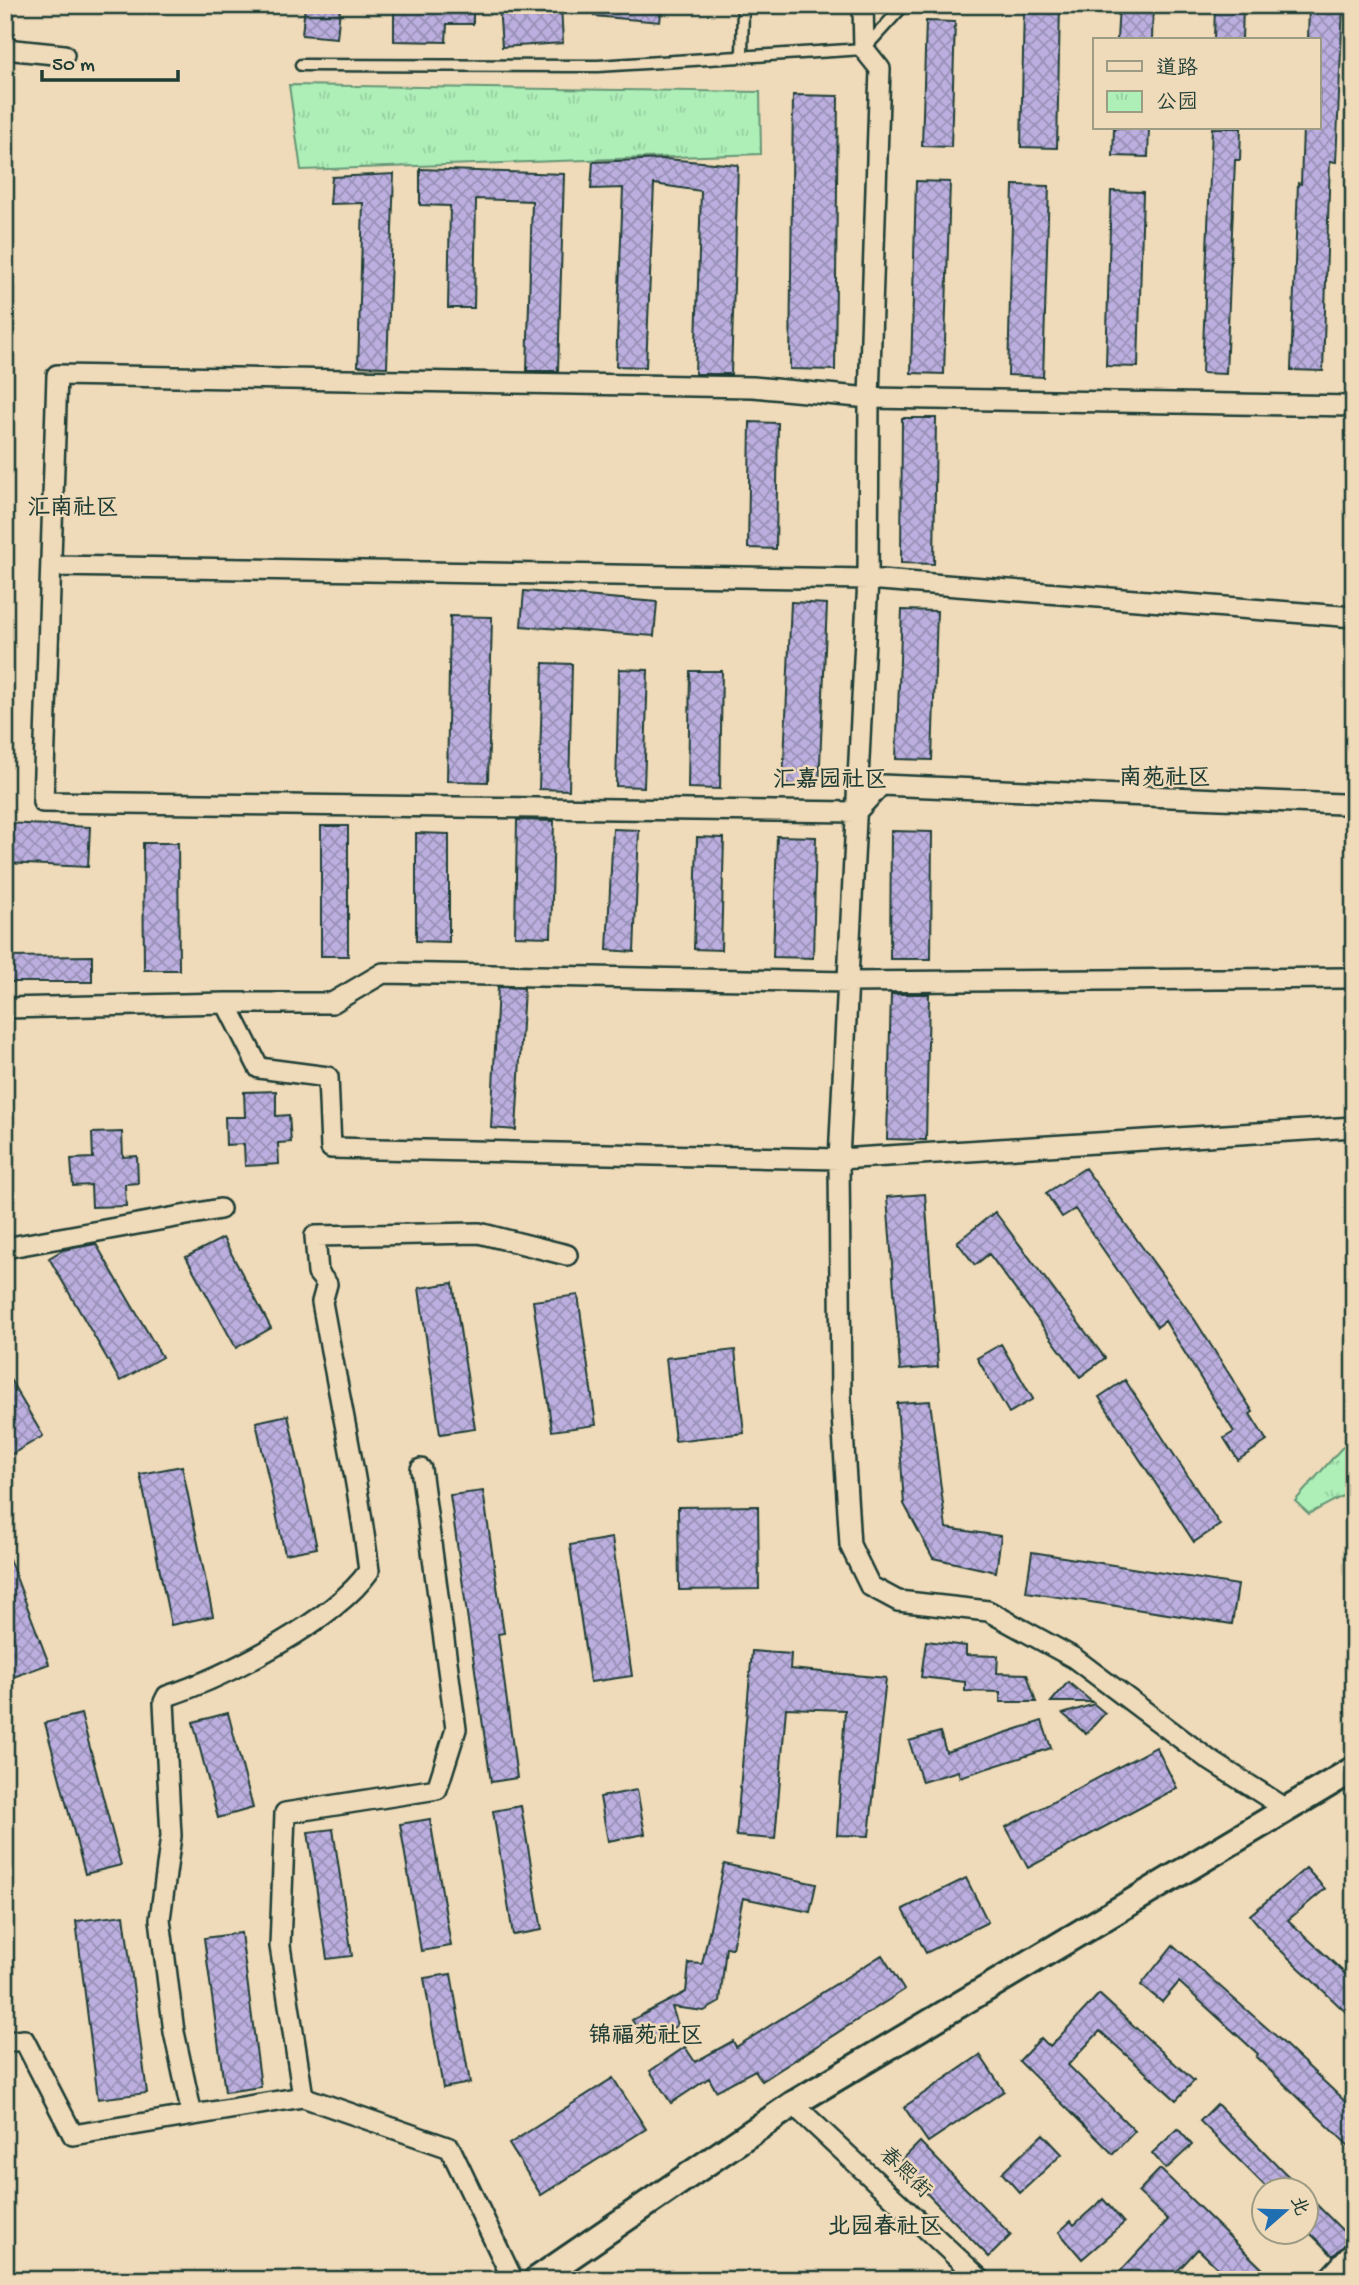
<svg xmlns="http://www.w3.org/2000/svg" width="1359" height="2285" font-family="'Gochi Hand','LXGW WenKai TC',sans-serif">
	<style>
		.park { fill: url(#park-tufts); stroke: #669676; stroke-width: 2 }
		.building { fill: url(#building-cross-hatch); stroke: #1f3d34; stroke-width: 2 }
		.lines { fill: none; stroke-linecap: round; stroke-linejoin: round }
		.service-casing { stroke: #1f3d34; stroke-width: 15 }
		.minor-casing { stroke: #1f3d34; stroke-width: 24 }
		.tertiary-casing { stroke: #1f3d34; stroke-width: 30 }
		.service { stroke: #efdab9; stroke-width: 10 }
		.minor { stroke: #efdab9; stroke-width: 19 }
		.tertiary { stroke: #efdab9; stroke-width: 24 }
		.labels { text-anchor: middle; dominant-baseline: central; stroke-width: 5; stroke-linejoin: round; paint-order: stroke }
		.street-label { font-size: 21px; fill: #1f3d34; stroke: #efdab9 }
		.neighbourhood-label { font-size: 23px; font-weight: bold; fill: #1f3d34; stroke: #efdab9 }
	</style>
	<defs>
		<pattern id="park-tufts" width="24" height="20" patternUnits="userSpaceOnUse" patternTransform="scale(1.75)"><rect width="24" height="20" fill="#aeefb8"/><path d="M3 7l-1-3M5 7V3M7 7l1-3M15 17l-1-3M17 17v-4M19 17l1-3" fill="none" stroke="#95ce9f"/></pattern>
		<pattern id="building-cross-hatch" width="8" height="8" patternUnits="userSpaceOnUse" patternTransform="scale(1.75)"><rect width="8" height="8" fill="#bcafe0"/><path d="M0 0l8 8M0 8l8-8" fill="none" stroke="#9890b6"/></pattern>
	</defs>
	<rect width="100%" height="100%" fill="#efdab9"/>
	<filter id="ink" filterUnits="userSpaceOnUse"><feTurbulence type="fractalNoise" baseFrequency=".0143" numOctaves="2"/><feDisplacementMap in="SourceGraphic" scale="14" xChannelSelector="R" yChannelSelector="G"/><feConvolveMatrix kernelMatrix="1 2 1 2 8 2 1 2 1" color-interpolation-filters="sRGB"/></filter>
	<g filter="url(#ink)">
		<path class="park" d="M289,85L760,92L761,154L301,170Z
			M1354,1434V1490L1309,1514L1295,1501Z"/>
		<path class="building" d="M305,5L340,9L337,38L302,35Z
			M447,5H473V24H447L446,42L394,41V6Z
			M561,5L563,43L502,47L499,6Z
			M594,5H662L660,22L594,16Z
			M1024,5H1060L1057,148L1021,147Z
			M1119,5H1153L1152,40H1117Z
			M1215,5H1243L1242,40H1214Z
			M1309,5H1343L1336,162L1330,161L1323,371L1291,370L1298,183L1301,184L1303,128H1319V40H1308Z
			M926,21L955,22L951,147L922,146Z
			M793,95L838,96L835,370L790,369Z
			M1114,128H1149L1148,157L1113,156Z
			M1212,128H1241L1240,160H1235L1226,374L1202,373Z
			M665,159L738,165L731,374H695L701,191L654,184L646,367L616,366L623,188L591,189L593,162Z
			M420,169L564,174L558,371H527L532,201L476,199L474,308H448L450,206L420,205Z
			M394,174L387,367L358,366L363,203L330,204L332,177Z
			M916,181L950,182L944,374L911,373Z
			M1013,185L1049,186L1043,377L1008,375Z
			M1111,191L1143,192L1138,367L1106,366Z
			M902,418H936L934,564L901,563Z
			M750,422L778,423L776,549L748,548Z
			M524,591L657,602L654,636L521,626Z
			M791,602L827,604L819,786L783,784Z
			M902,610L937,611L932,760L896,759Z
			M450,616L492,617L488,782L447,781Z
			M543,663L572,664L569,790L539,789Z
			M619,669L648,670L644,787L616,786Z
			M690,671H722L720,789L688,788Z
			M517,820L554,821L551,937L515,936Z
			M5,823L90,827L88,867L5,863Z
			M321,826H348V956H321Z
			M613,829L639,830L634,952L607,950Z
			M891,831L932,832L931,959H890Z
			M416,833L449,834V942L416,941Z
			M777,836L816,837L813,958L773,957Z
			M697,837L724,838L721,950L694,949Z
			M143,843H178L179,970H144Z
			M92,956V982H5V957Z
			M498,987L524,988L516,1130L491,1128Z
			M891,994H929L926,1140L887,1139Z
			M276,1091V1116L289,1115L291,1142L278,1143L279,1164L245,1166L244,1144L226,1145L225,1117H245L244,1092Z
			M122,1132L123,1157L137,1156L138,1183L125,1184L126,1206L92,1207L91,1185L73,1186L71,1159L93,1158L92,1133Z
			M1085,1168L1195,1320L1253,1412L1250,1414L1267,1441L1238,1460L1224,1438L1234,1432L1165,1321L1157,1327L1075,1209L1062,1217L1046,1193Z
			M925,1194L938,1367L900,1370L887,1197Z
			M995,1212L1105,1358L1080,1377L989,1254L975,1265L957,1242Z
			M223,1238L271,1328L236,1348L186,1257Z
			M96,1244L162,1357L120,1381L49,1258L63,1250Z
			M453,1283L475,1429L440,1434L419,1288Z
			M578,1295L596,1425L552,1431L533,1301Z
			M1001,1344L1033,1399L1009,1413L977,1358Z
			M735,1350L744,1433L675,1441L666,1358Z
			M5,1371L43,1436L5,1458Z
			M1125,1380L1220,1525L1194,1542L1099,1397Z
			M930,1401L946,1528L1001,1536L996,1572L933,1558L904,1504L897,1403Z
			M288,1415L317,1548L285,1554L256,1422Z
			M182,1466L213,1616L171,1625L140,1474Z
			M483,1491L504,1633L498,1634L517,1778L491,1782L450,1495Z
			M758,1506L759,1589L679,1590L678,1507Z
			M612,1538L632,1676L590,1682L570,1545Z
			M5,1548L49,1664L5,1680Z
			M1032,1552L1238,1585L1232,1624L1026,1592Z
			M926,1641L966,1646V1655L998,1656L997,1673L1027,1674L1036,1702H1000V1692L965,1691V1682L921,1677Z
			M752,1651L791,1654L790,1669L886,1678L869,1836L837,1835L845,1710L786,1708L775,1839L736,1836Z
			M1068,1682L1092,1702H1051Z
			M1094,1704L1105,1713L1086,1734L1063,1714Z
			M228,1713L253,1808L218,1818L193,1722Z
			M81,1714L121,1865L85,1874L45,1723Z
			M1042,1721L1051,1748L960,1777L958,1771L922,1782L909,1741L940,1732L946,1752Z
			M1156,1747L1177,1788L1028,1868L1006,1827Z
			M637,1790L645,1834L608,1841L600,1797Z
			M521,1806L542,1930L513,1935L493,1811Z
			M430,1819L451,1946L421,1951L400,1824Z
			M333,1829L352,1956L327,1959L308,1832Z
			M724,1864L816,1884L810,1912L743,1898L732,1948L726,1947L720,2002L704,2011L672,2007L678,2025L644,2043L632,2020L686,1992L689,1963L702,1964Z
			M1306,1868L1325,1889L1288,1920L1354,1982V2020L1274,1944L1250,1915Z
			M966,1878L988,1922L926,1953L903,1909Z
			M124,1915L147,2093L98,2099L76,1921Z
			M241,1933L261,2087L225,2092L204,1938Z
			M1173,1945L1276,2036L1354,2110V2151L1256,2057L1258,2054L1179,1982L1162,2002L1141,1985Z
			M882,1955L904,1990L762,2081L755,2070L716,2091L709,2078L671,2103L650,2071L685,2047L695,2062L733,2041L736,2047Z
			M451,1974L470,2083L443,2088L424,1978Z
			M1099,1994L1194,2081L1176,2100L1100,2031L1068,2065L1135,2131L1113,2154L1019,2061L1041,2038L1050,2047Z
			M980,2055L1004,2091L928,2142L904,2107Z
			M613,2078L646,2129L541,2195L509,2144Z
			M1217,2104L1283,2171L1303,2190H1269L1200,2121Z
			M1178,2129L1192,2145L1166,2169L1152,2153Z
			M1043,2134L1062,2154L1020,2193L1002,2173Z
			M920,2142L1011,2235L989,2257L898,2164Z
			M1160,2169L1274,2280H1230L1198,2249L1169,2280H1112L1168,2220L1138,2192Z
			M1306,2194L1351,2239L1333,2256L1306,2229Z
			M1103,2199L1124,2223L1082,2259L1059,2232L1071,2221L1074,2225Z"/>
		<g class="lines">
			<g class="service-casing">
				<path id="service" d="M742,55L743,5
					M301,65L598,66L864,49L904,5"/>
			</g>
			<g class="minor-casing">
				<path id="minor" d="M863,5L864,49L880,69L869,398L868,579L839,1159L841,1399L850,1545L870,1586L898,1601L988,1611L1074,1658L1208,1759L1285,1808
					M5,49L64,55
					M53,566L868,579L1354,617
					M1341,804L881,785L856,812L43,802L57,375L753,387L869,398L1354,406
					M226,1003H332L383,973L849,982L1345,978
					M5,1008L226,1003L259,1068L328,1077L331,1148L839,1159L1354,1127
					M5,1248L220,1209
					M5,2042L24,2040L73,2135L303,2097L450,2148L513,2280
					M303,2097L280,1946L285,1813L437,1789L456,1729L421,1469
					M793,2104L981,2280
					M192,2115L174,2032L160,1919L171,1836L164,1702L167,1696C225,1677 334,1621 369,1571C358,1481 338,1391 322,1302L327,1284L318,1273L315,1236L479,1233L567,1255
					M1327,2280L1354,2251"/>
			</g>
			<g class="tertiary-casing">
				<path id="tertiary" d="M536,2280L793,2104L1354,1769"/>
			</g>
			<use href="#service" class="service"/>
			<use href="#minor" class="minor"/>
			<use href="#tertiary" class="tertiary"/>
		</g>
	</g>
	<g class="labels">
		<g class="street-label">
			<text transform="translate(904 2174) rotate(44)">春熙街</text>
		</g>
		<g class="neighbourhood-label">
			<text x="73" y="509">汇南社区</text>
			<text x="1165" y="779">南苑社区</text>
			<text x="830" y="781">汇嘉园社区</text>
			<text x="646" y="2037">锦福苑社区</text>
			<text x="885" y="2228">北园春社区</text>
		</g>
	</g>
	<rect width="1359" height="2285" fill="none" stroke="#efdab9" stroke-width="28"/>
	<rect x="14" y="14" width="1331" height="2257" fill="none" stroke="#1f3d34" stroke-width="2.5" filter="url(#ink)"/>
	<rect x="1093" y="38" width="228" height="91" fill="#efdab9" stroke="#9c9b84" stroke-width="2"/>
	<rect x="1107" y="61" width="35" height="10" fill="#efdab9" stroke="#9c9b84" stroke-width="2"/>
	<text x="1156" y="74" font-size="21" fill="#1f3d34">道路</text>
	<rect x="1107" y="91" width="35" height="21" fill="url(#park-tufts)" stroke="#9c9b84" stroke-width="2"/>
	<text x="1156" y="108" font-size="21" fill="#1f3d34">公园</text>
	<g transform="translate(1285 2211) rotate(70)"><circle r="33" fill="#efdab9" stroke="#9c9b84" stroke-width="2"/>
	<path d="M0-5L12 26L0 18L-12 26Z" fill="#1f6fb2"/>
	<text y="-10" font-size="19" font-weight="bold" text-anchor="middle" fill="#1f3d34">北</text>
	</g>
	<path d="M42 70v10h136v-10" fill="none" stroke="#1f3d34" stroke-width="3.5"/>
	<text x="52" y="70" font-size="21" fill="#1f3d34" stroke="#efdab9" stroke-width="5" paint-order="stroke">50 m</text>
</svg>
